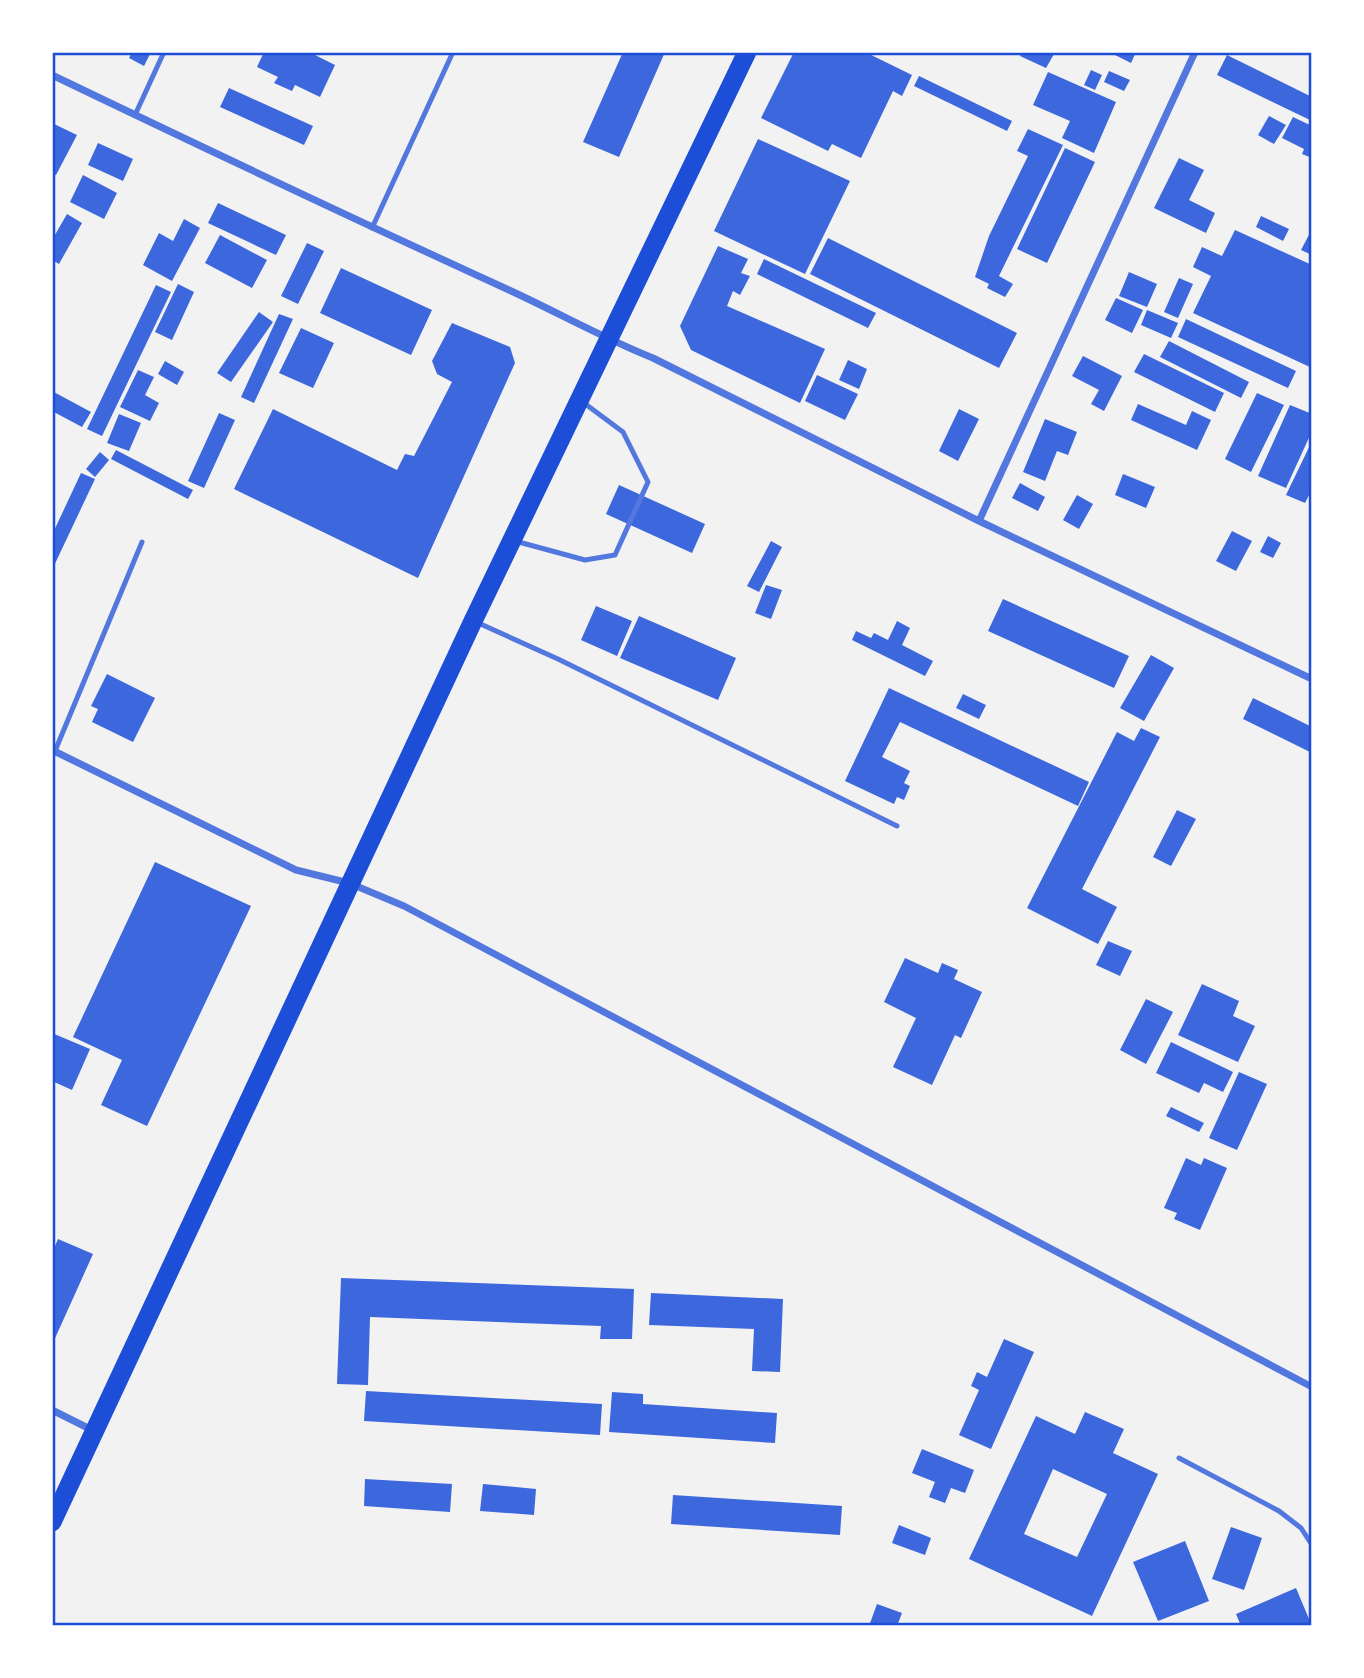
<svg xmlns="http://www.w3.org/2000/svg" width="1364" height="1678" font-family="'PT Sans Narrow',sans-serif">
	<style>
		.building { fill: #3d67dc; fill-rule: evenodd }
		.lines { fill: none; stroke-linecap: round; stroke-linejoin: round }
		.service { stroke: #5277de; stroke-width: 5 }
		.minor { stroke: #5277de; stroke-width: 7 }
		.trunk { stroke: #1d4ed8; stroke-width: 19 }
		.neatline { fill: none; stroke: #1d4ed8; stroke-width: 2.5 }
	</style>
	<rect width="100%" height="100%" fill="#f2f2f2"/>
	<path class="building" d="M132,52H151L144,66L129,58Z
		M264,52H309L335,65L320,97L295,85L292,91L274,83L278,77L257,67Z
		M623,52H665L619,157L583,142Z
		M794,52H865L912,75L902,96L893,91L861,158L832,144L828,151L761,118Z
		M1022,52H1051L1054,54L1046,68L1020,56Z
		M1109,52H1136L1131,63Z
		M1227,55L1312,97V121L1217,75Z
		M1091,70L1102,75L1095,90L1084,85Z
		M1109,71L1130,80L1124,91L1104,82Z
		M1048,72L1116,102L1094,153L1062,138L1070,121L1033,105Z
		M919,76L1012,121L1007,131L914,86Z
		M229,88L313,126L304,145L220,107Z
		M1269,116L1286,125L1274,144L1258,135Z
		M1293,117L1312,126V158L1302,154L1304,149L1282,138Z
		M52,123L77,135L56,175L52,174Z
		M1028,129L1063,145L999,276L1013,284L1005,297L987,288L989,284L975,277L989,236L1028,156L1017,151Z
		M758,139L850,181L805,274L714,231Z
		M98,143L133,159L123,181L88,165Z
		M1065,148L1095,162L1047,263L1017,249Z
		M1179,158L1204,170L1189,200L1215,213L1206,233L1154,208Z
		M83,175L117,193L104,219L70,202Z
		M218,203L286,235L276,255L208,223Z
		M67,214L82,223L59,264L52,260V240Z
		M1261,216L1289,229L1283,241L1256,227Z
		M184,219L200,228L172,281L143,265L159,233L173,241Z
		M1312,229V255L1301,250Z
		M1235,230L1312,265V368L1193,313L1211,276L1193,267L1202,247L1222,256Z
		M220,235L267,260L252,288L205,263Z
		M828,238L1017,333L999,368L810,274Z
		M307,243L324,251L298,304L281,296Z
		M718,246L748,259L741,273L750,276L740,295L733,291L727,306L825,349L800,403L691,350L680,326Z
		M764,259L876,313L868,328L757,274Z
		M341,268L432,310L411,355L320,313Z
		M1129,272L1157,284L1147,307L1119,296Z
		M1179,278L1193,284L1178,318L1164,312Z
		M178,284L194,292L172,340L155,332Z
		M156,285L171,292L102,436L87,429Z
		M1116,298L1143,310L1132,333L1105,320Z
		M1147,310L1178,323L1171,338L1141,325Z
		M259,312L273,322L231,382L217,373Z
		M279,314L293,319L254,403L241,397Z
		M1186,319L1296,371L1288,388L1178,337Z
		M452,323L510,347L515,363L418,578L234,489L273,409L397,470L405,454L414,456L452,382L437,374L432,361Z
		M301,328L334,343L313,388L279,373Z
		M1169,341L1249,382L1241,398L1160,357Z
		M1144,354L1224,393L1215,412L1134,372Z
		M1083,356L1122,376L1104,411L1091,404L1099,390L1072,376Z
		M848,360L867,369L859,389L839,380Z
		M165,361L184,372L177,385L158,374Z
		M138,370L154,377L145,395L159,403L150,421L120,407Z
		M817,375L858,394L845,420L805,401Z
		M52,391L91,412L82,427L52,411Z
		M1257,393L1284,405L1251,472L1225,459Z
		M1138,404L1186,425L1192,411L1211,420L1197,450L1131,420Z
		M1290,405L1312,414V431L1286,488L1258,476Z
		M959,409L979,419L958,461L939,451Z
		M219,413L235,420L204,488L188,481Z
		M119,414L141,423L129,451L107,443Z
		M1045,419L1077,432L1068,455L1057,451L1045,481L1023,472Z
		M1312,441V489L1305,503L1286,495Z
		M116,450L193,490L188,499L111,459Z
		M100,452L109,460L95,477L86,469Z
		M81,473L95,479L52,570V535Z
		M1123,474L1155,487L1146,508L1115,495Z
		M1020,483L1045,497L1038,511L1012,498Z
		M619,485L705,524L692,553L606,514Z
		M1077,495L1093,504L1079,529L1063,520Z
		M1232,531L1252,541L1236,571L1216,561Z
		M1268,536L1281,543L1273,558L1260,552Z
		M771,541L782,547L759,592L747,586Z
		M766,585L782,590L771,619L755,613Z
		M1003,599L1129,656L1114,688L988,631Z
		M596,606L632,621L617,656L581,640Z
		M639,616L736,658L718,700L620,658Z
		M897,621L910,628L902,645L933,661L925,676L852,640L856,631L871,638L874,633L888,640Z
		M1151,655L1174,668L1144,721L1120,708Z
		M107,674L155,698L133,742L92,722L98,709L91,706Z
		M889,688L1089,782L1078,806L900,722L882,757L910,771L904,783L910,786L904,800L897,797L894,804L845,781Z
		M963,694L986,705L979,719L956,708Z
		M1253,698L1312,727V753L1243,719Z
		M1141,728L1160,737L1082,889L1117,907L1098,944L1027,908L1117,732L1134,741Z
		M1177,810L1196,819L1171,866L1153,857Z
		M155,862L251,906L147,1126L101,1105L122,1060L73,1037Z
		M1108,941L1132,951L1120,976L1096,965Z
		M905,958L938,973L942,963L958,970L954,979L982,992L961,1038L955,1035L932,1085L893,1067L916,1018L884,1002Z
		M1202,984L1239,1001L1233,1016L1255,1026L1238,1062L1178,1035Z
		M1146,999L1173,1012L1146,1064L1120,1050Z
		M52,1033L90,1049L72,1090L52,1081Z
		M1171,1042L1233,1072L1223,1092L1204,1083L1199,1093L1156,1073Z
		M1239,1072L1267,1084L1237,1150L1209,1138Z
		M1171,1107L1204,1123L1199,1132L1166,1116Z
		M1186,1158L1201,1165L1204,1158L1227,1168L1200,1230L1174,1219L1177,1213L1164,1208Z
		M58,1239L93,1254L52,1345V1253Z
		M341,1278L634,1289L632,1339H600L601,1326L370,1317L368,1385L337,1384Z
		M651,1293L783,1299L780,1372L752,1371L754,1329L649,1325Z
		M1004,1339L1034,1352L991,1449L959,1435L979,1390L971,1386L977,1372L987,1377Z
		M366,1391L602,1404L600,1435L364,1421Z
		M612,1392L643,1394V1404L777,1413L775,1443L609,1432Z
		M1085,1412L1124,1429L1113,1453L1158,1474L1092,1616L969,1559L1036,1416L1075,1434ZM1053,1469L1107,1494L1077,1557L1024,1534Z
		M922,1449L974,1470L965,1493L951,1488L945,1503L929,1497L935,1482L912,1473Z
		M365,1479L452,1484L450,1512L364,1506Z
		M483,1484L536,1489L534,1515L480,1511Z
		M673,1495L842,1506L840,1535L671,1524Z
		M899,1525L931,1538L925,1555L892,1543Z
		M1231,1527L1262,1538L1244,1590L1212,1579Z
		M1185,1541L1209,1601L1158,1621L1133,1562Z
		M1296,1588L1312,1626H1241L1236,1614Z
		M877,1604L902,1613L897,1626H869Z"/>
	<g class="lines">
		<path class="service" d="M135,115L164,52
			M372,228L453,52
			M515,541L585,560L615,555L648,482L623,432L584,403
			M476,622L558,659L897,826
			M55,751L142,542
			M1179,1458L1279,1511L1301,1528L1312,1545"/>
		<path class="minor" d="M52,75C204,148 356,220 509,290C557,312 603,338 653,358L979,521L1312,679
			M979,521L1195,52
			M52,750L296,870L349,883L404,906L1312,1387
			M52,1410L92,1430"/>
		<path class="trunk" d="M52,1522L473,621L747,52"/>
	</g>
	<rect width="1364" height="1678" fill="none" stroke="#ffffff" stroke-width="108"/>
	<rect x="54" y="54" width="1256" height="1570" class="neatline"/>
</svg>
